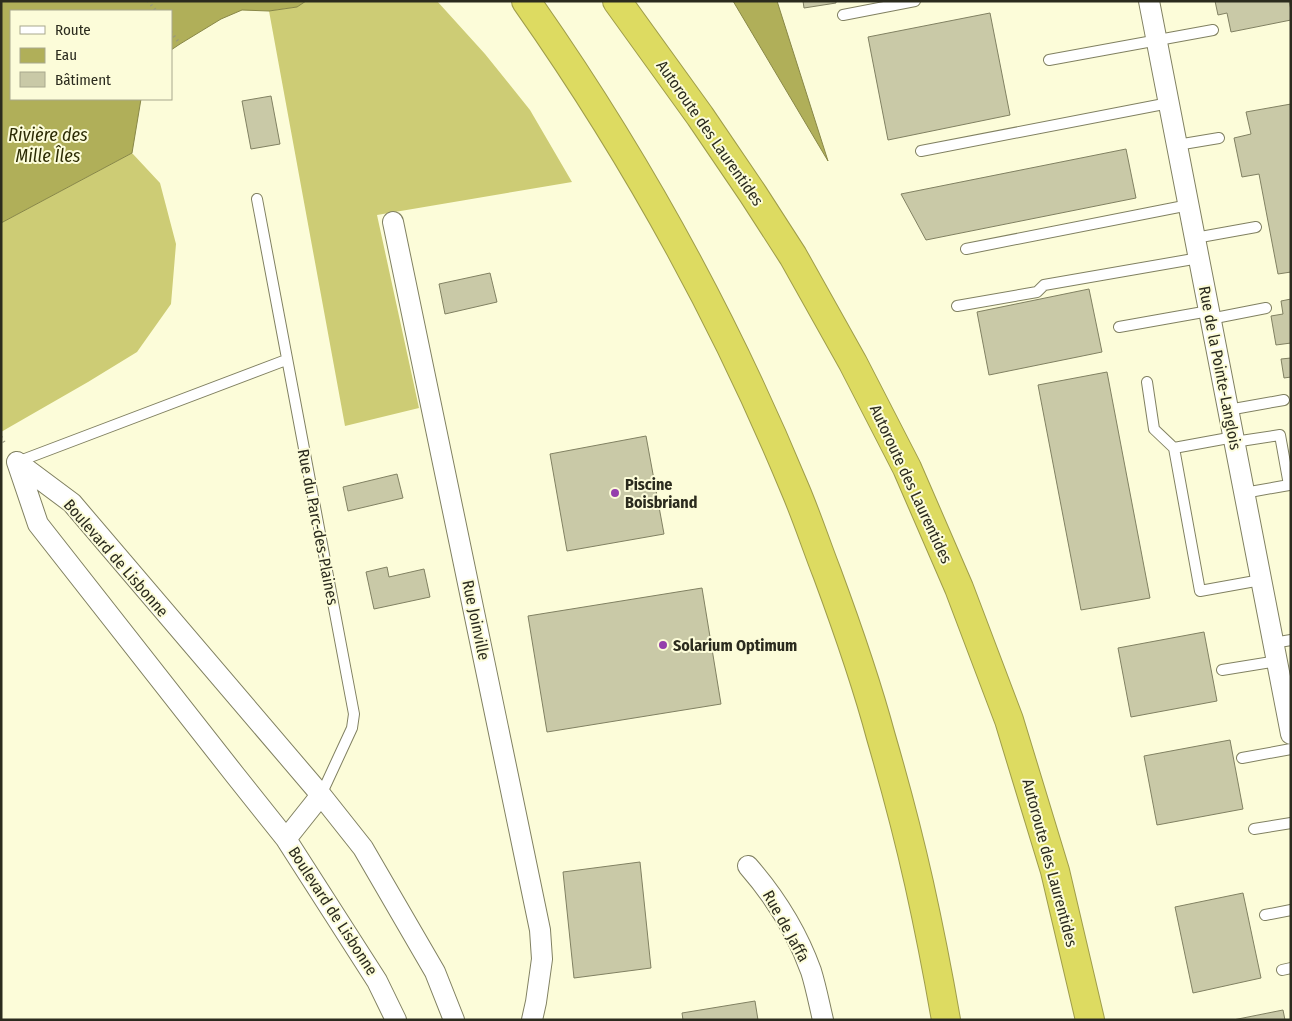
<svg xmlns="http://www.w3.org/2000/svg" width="1292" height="1021" font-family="'Fira Sans Condensed',sans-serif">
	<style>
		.forest { fill: #cdcc75 }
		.water { fill: #b0af59; stroke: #888747 }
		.building { fill: #c9c9a7; stroke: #818162 }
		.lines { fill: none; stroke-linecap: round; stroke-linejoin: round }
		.service-casing { stroke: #808061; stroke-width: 12 }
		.minor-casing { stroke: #808061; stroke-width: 22 }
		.motorway-casing { stroke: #9f9d4a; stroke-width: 30 }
		.path { stroke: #97977f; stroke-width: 3; stroke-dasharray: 1 4; stroke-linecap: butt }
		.service { stroke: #fff; stroke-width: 10 }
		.minor { stroke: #fff; stroke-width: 20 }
		.motorway { stroke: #dddb61; stroke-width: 28 }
		.poi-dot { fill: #943eac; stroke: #fcfcd9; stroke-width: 2 }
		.labels { text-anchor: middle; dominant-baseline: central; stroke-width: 4; stroke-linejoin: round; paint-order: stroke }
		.street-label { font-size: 16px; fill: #2b2b1e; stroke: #fcfcd9 }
		.poi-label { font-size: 16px; font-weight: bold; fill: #2b2b1e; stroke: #fcfcd9; text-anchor: start }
		.water-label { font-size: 18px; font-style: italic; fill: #2d2c05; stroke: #fcfcd9 }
	</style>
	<rect width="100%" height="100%" fill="#fcfcd9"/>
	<path class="forest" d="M306,1H437L485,54L530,110L572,182L377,215L419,408L345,426L269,11L297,7Z
		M132,153L160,183L176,244L171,304L137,352L88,382L1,432V223Z"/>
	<path class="water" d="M1,1H306L297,7L269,11L242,10L221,19L180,44L171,50V11H11V99H141L132,153L1,223Z
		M733,1H777L828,161Z"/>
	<path class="building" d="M803,1H836V3L804,8Z
		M1215,1H1289L1291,10V20L1231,32L1227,13L1218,15Z
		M990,13L1010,115L888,140L868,37Z
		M271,96L280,144L251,149L242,101Z
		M1291,104V272L1278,274L1259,174L1242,177L1234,138L1251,134L1246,112Z
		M1126,149L1136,198L926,240L901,194Z
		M490,273L497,302L445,314L439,284Z
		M1089,289L1102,352L989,375L977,312Z
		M1291,299V343L1276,345L1271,316L1283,314L1281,301Z
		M1291,358V377L1284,378L1281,359Z
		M1107,372L1150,598L1081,610L1038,385Z
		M646,436L664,534L567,551L550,454Z
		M397,474L403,498L348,511L343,487Z
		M387,567L389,577L424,569L430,597L374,609L366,572Z
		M702,588L721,704L547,732L528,616Z
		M1204,632L1217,701L1131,717L1118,648Z
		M1230,740L1243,809L1157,825L1144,756Z
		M640,862L651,968L574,978L563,872Z
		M1243,893L1261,978L1193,993L1175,907Z
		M755,1001L758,1020H683L682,1013Z
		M1283,1010L1285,1020H1233Z"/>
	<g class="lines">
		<g class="service-casing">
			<path id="service" d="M843,15L915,1
				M1049,60L1213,30
				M1177,145L1219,138
				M921,151L1169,103
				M257,199L354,714L352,728L321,795
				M1195,238L1256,227
				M966,249L1189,205
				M957,306L1037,292L1044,285L1199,258
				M1210,319L1266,308
				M1119,327L1209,311
				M1147,382L1154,429L1174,448
				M1228,410L1284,400
				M1234,437L1174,448L1200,591L1261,580
				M1234,442L1280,435L1289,485L1244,493
				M17,462L286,360
				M1273,643L1291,640
				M1222,670L1277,661
				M1242,758L1291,749
				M1254,829L1291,823
				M1265,915L1291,910
				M1282,970L1291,968"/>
		</g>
		<g class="minor-casing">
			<path id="minor" d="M1149,1L1291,734
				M393,222L540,930L542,959L536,1002L532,1020
				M17,462L72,503L321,795L363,848L435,972L454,1020
				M17,462L38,524L235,775L286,839L377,981L396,1020
				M286,839L321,795
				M748,866C775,897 797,932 811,971C816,987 819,1003 823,1020"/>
		</g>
		<g class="motorway-casing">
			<path id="motorway" d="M526,1C633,153 724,317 795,489C807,517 816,545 827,573C847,627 866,681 881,737C895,785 908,834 919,883C929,928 938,974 946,1020
				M617,1L700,116L753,194L793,256L853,363L907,468L959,588L1009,720L1055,871L1090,1020"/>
		</g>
		<path class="path" d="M148,1L156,11
			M171,32L180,44
			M1,437L6,445"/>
		<use href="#service" class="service"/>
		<use href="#minor" class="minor"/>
		<use href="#motorway" class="motorway"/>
	</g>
	<g class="poi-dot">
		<circle cx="615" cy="493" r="5"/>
		<circle cx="663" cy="645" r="5"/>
	</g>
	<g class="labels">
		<g class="street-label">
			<text transform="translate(710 133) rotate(55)">Autoroute des Laurentides</text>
			<text transform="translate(1220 368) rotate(79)">Rue de la Pointe-Langlois</text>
			<text transform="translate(911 484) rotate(65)">Autoroute des Laurentides</text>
			<text transform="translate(318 527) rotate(79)">Rue du Parc-des-Plaines</text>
			<text transform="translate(116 558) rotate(49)">Boulevard de Lisbonne</text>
			<text transform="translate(476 620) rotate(78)">Rue Joinville</text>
			<text transform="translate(1050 863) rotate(75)">Autoroute des Laurentides</text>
			<text transform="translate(333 911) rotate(57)">Boulevard de Lisbonne</text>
			<text transform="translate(786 926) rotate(61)">Rue de Jaffa</text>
		</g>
		<g class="poi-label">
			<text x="625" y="484">Piscine<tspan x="625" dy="18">Boisbriand</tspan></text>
			<text x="673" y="645">Solarium Optimum</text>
		</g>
		<g class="water-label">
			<text x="48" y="135">Rivière des<tspan x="48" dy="21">Mille Îles</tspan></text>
		</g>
	</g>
	<rect width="1292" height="1021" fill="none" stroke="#2b2b1e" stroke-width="5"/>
	<rect x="10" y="10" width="162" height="90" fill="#fcfcd9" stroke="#a8a88e"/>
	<rect x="20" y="26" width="25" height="8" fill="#ffffff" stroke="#a8a88e"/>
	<text x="55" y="35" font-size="15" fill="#2b2b1e">Route</text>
	<rect x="20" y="48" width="25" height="15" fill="#b0af59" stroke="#a8a88e"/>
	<text x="55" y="60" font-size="15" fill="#2b2b1e">Eau</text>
	<rect x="20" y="72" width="25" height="15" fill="#c9c9a7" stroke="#a8a88e"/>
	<text x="55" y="85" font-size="15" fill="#2b2b1e">Bâtiment</text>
</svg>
